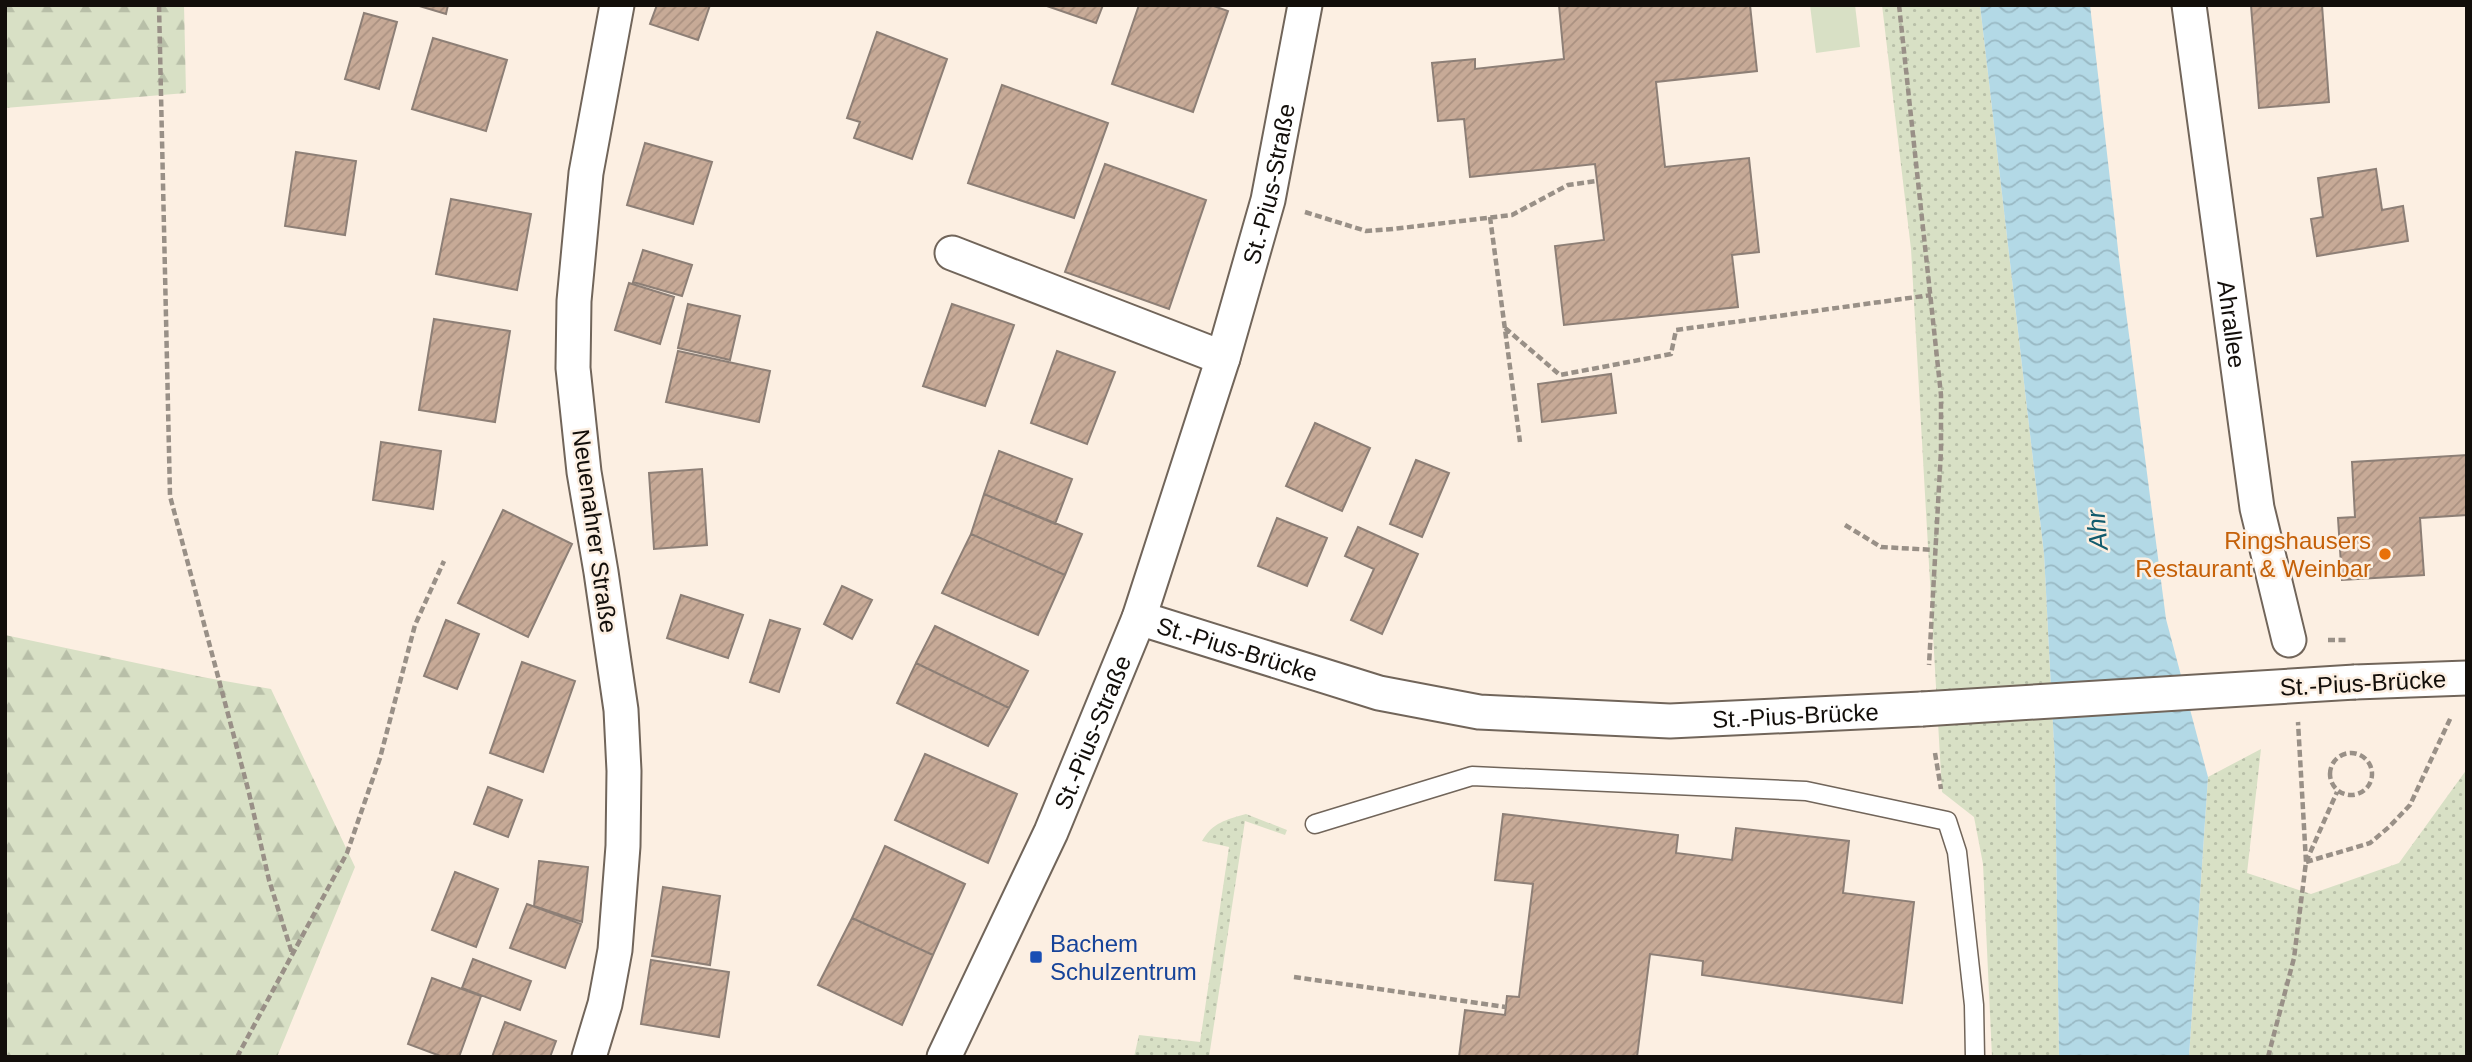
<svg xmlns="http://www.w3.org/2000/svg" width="2472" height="1062" font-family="Helvetica,sans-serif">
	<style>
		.green { fill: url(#green-dots) }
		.forest { fill: url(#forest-firs) }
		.pitch { fill: #d8e0c5 }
		.water { fill: url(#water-waves) }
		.building { fill: url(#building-hatch); stroke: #8d7f76; stroke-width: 2 }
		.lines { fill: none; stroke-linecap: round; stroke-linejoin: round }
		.lane-casing { stroke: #71655a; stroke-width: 21 }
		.street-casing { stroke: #71655a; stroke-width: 37 }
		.path { stroke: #999087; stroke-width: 4.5; stroke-dasharray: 7 3.5; stroke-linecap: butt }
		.lane { stroke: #fff; stroke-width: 18 }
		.street { stroke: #fff; stroke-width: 33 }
		.street-bridge-casing { stroke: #71655a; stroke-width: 37; stroke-linecap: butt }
		.street-bridge { stroke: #fff; stroke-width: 33 }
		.food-dot { fill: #e8710a; stroke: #fcefe2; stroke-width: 2.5 }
		.transit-dot { fill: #1a4fb4; stroke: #fcefe2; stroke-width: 2.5 }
		.labels { text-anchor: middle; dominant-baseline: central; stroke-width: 5; stroke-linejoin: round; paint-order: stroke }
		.street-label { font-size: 24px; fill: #120e0a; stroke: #fcefe2 }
		.food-label { font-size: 24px; fill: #c56008; stroke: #fcefe2; text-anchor: end }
		.transit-label { font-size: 24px; fill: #164399; stroke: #fcefe2; text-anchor: start }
		.water-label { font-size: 26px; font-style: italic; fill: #115b6d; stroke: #fcefe2 }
	</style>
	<defs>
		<pattern id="green-dots" width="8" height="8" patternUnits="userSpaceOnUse" patternTransform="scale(1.75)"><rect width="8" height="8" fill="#d8e0c5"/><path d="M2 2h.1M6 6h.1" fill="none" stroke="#b8bfa8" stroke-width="1.8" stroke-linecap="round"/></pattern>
		<pattern id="forest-firs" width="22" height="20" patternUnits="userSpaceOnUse" patternTransform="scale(1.75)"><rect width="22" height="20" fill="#d8e0c5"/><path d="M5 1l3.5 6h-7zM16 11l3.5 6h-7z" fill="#b8bfa8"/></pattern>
		<pattern id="water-waves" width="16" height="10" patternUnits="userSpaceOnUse" patternTransform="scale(1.75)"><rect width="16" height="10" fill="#b3d9e6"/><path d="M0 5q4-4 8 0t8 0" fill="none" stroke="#99b9c4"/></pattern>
		<pattern id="building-hatch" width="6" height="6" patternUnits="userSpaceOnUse" patternTransform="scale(1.75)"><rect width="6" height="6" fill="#c7aa97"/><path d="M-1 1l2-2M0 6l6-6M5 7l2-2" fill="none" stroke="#aa9181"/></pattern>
	</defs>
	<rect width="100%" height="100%" fill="#fcefe2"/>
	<path class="green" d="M1882,5H1980L2044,554L2055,764L2059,1057H1992L1983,864L1974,817L1942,792L1911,249Z
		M2261,749L2247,873L2311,894L2399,863L2467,769V1057H2189L2208,777Z
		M1246,814L1287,830L1285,835L1245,821L1209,1057H1134L1139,1035L1200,1042L1229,847L1202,841C1213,822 1226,820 1246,814Z"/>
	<path class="forest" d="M5,5H184L186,93L5,108Z
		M5,635L202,677L271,689L355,867L277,1057H5Z"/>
	<path class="pitch" d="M1810,5H1855L1860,47L1816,53Z"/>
	<path class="water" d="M1980,5H2090L2119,258L2166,619L2208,777L2189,1057H2059L2055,764L2044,554Z"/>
	<path class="building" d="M416,5H448L446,14Z
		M657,5H710L698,40L650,24Z
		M1044,5H1103L1096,23Z
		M1139,5H1211L1228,11L1193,112L1112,84Z
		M1559,5H1750L1757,71L1656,82L1665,167L1749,158L1759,252L1732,255L1738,307L1564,325L1555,246L1604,240L1595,164L1470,177L1464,119L1438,121L1432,63L1475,59V69L1564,59Z
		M2251,5H2322L2329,102L2259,108Z
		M364,13L397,22L379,89L345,79Z
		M877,32L947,59L912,159L854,138L860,122L847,118Z
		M433,38L507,60L486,131L412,109Z
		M1002,85L1108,123L1074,218L968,183Z
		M645,143L712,162L693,224L627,205Z
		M296,152L356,161L345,235L285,226Z
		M1105,164L1206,200L1169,309L1065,272Z
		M2376,169L2382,210L2403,206L2408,241L2317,256L2311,219L2323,217L2318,178Z
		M451,199L531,214L517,290L436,274Z
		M643,250L692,265L682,296L633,282Z
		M629,283L674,297L660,344L615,330Z
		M688,304L740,316L730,360L678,348Z
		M952,304L1014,325L985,406L923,386Z
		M434,319L510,331L495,422L419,410Z
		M678,351L770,371L759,422L666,402Z
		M1057,351L1115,372L1087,444L1031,423Z
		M1611,374L1616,413L1542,422L1538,384Z
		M1315,423L1370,448L1342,511L1286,486Z
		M381,442L441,451L433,509L373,500Z
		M999,451L1072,479L1055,524L984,494Z
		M2467,455V515L2420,518L2424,575L2342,580L2338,518L2355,517L2352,462Z
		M1416,460L1449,473L1422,537L1390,524Z
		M702,469L707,545L654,549L649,473Z
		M984,494L1082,534L1065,575L971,534Z
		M503,510L572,544L528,637L458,603Z
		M1277,518L1327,538L1307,586L1258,566Z
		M1358,527L1418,554L1382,634L1351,620L1374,569L1345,556Z
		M971,534L1065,575L1038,635L942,593Z
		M842,586L872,600L852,639L824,624Z
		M681,595L743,615L728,658L667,638Z
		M446,620L479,634L457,689L424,676Z
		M770,620L800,629L779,692L750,682Z
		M935,626L1028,671L1009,708L916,663Z
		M522,662L575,681L543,772L490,753Z
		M916,663L1009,708L988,746L897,703Z
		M925,754L1017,794L988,863L895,820Z
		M488,787L522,800L508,837L474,824Z
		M1503,814L1678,835L1676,853L1732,860L1736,828L1849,841L1843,893L1914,902L1902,1003L1702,975L1703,961L1650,954L1637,1057H1459L1465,1010L1505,1015L1507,996L1519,997L1533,884L1495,880Z
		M885,846L965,884L933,955L852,918Z
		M539,861L588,867L582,922L534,906Z
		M455,872L498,889L476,947L432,930Z
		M663,887L720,896L710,965L652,956Z
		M527,904L581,924L565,968L510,948Z
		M852,918L933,955L902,1025L818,985Z
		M473,959L531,981L520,1010L462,988Z
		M651,960L729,972L719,1037L641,1024Z
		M432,978L481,996L459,1057H443L408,1044Z
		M505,1022L556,1041L550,1057H492Z"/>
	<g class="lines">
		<g class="lane-casing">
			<path id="lane" d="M1315,824L1472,776L1806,791L1947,821L1957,852L1974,1005L1975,1057"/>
		</g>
		<g class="street-casing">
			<g id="street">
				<path id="s1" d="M2189,5L2257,508L2289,640"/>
				<path d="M952,253L1223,358"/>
				<path id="s2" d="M1139,618L1379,693L1479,712L1670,721L1922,709"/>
				<path d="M2355,682L2467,678"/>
				<path d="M589,1057L605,1004L615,950L623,846L624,771L621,710L601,572L584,472L573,368L574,301L586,173L617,5"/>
				<path id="s3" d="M944,1057L1051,832L1139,618L1223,358L1268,200L1305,5"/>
			</g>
		</g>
		<path class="path" d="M159,5L170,496L249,793L269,880L292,953
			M1899,5L1941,395V451L1929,665
			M1305,212L1366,231L1393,229L1512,215L1568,185L1596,181
			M1490,217L1520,442
			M1505,328L1560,375L1671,354L1676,330L1931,295
			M1845,525L1881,547L1935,550
			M2328,640H2347
			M2330 774a21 21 0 1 1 42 0a21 21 0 1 1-42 0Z
			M1935,753L1941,789
			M2306,862L2370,843L2389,827L2410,805L2451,717
			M2306,862L2337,792
			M1294,977L1506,1007
			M237,1057L347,853L380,758L415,625L444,561
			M2268,1057L2294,958L2306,862L2298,722"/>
		<use href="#lane" class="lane"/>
		<use href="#street" class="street"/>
		<g class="street-bridge-casing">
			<path id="street-bridge" d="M1922,709L2355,682"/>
		</g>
		<use href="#street-bridge" class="street-bridge"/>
	</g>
	<circle class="food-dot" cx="2385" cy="554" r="7"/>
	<rect class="transit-dot" x="1029" y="950" width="14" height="14" rx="3.5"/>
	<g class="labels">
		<g class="street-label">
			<text stroke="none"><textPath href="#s3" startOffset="934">St.-Pius-Straße</textPath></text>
			<text stroke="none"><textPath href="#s1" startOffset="322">Ahrallee</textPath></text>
			<text transform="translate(595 531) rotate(82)">Neuenahrer Straße</text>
			<text stroke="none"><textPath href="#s2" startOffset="103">St.-Pius-Brücke</textPath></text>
			<text transform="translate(2363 683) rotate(-3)">St.-Pius-Brücke</text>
			<text stroke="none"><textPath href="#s2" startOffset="670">St.-Pius-Brücke</textPath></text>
			<text stroke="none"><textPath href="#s3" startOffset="357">St.-Pius-Straße</textPath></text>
		</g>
		<g class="food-label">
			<text x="2371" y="540">Ringshausers<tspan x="2371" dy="28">Restaurant &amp; Weinbar</tspan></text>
		</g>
		<g class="transit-label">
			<text x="1050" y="943">Bachem<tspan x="1050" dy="28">Schulzentrum</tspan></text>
		</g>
		<g class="water-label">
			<text transform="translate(2097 530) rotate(-95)">Ahr</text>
		</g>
	</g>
	<rect width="2472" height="1062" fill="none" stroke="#120e0a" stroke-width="14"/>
</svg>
